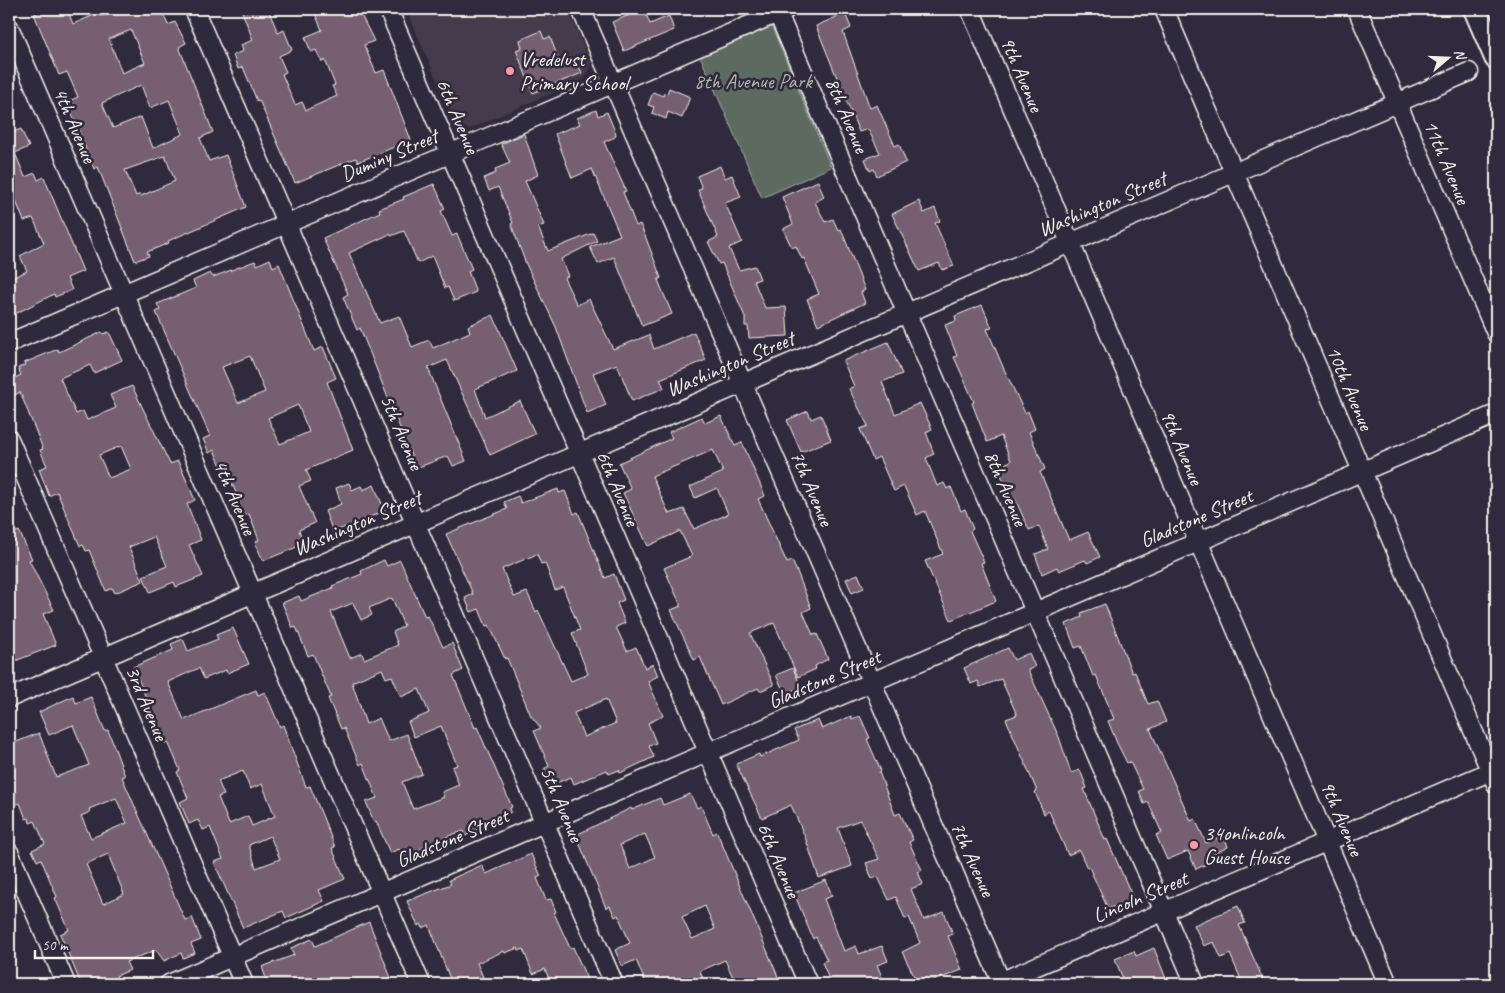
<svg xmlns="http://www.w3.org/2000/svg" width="1505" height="993" font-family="Caveat,sans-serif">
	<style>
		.built { fill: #443a4d }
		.green { fill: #5b6a61; stroke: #a8aea4 }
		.building { fill: #765f72; stroke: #f4f1e8; fill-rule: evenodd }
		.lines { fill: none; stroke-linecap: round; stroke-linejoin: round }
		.minor-casing { stroke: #f4f1e8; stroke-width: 21 }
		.major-casing { stroke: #f4f1e8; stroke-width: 26 }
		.minor { stroke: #2f2a3d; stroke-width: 18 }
		.major { stroke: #2f2a3d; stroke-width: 22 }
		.poi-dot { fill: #ff9aa2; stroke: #2f2a3d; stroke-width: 2 }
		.labels { text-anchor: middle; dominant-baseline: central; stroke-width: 5; stroke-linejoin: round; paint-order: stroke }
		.poi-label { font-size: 21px; fill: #f4f1e8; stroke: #2f2a3d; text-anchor: start }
		.street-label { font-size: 21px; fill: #f4f1e8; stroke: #2f2a3d }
		.park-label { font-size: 21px; fill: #afb4ab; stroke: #2f2a3d }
	</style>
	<rect width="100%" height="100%" fill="#2f2a3d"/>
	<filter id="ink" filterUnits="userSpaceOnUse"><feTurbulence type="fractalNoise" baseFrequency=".02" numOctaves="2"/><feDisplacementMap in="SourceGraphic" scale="10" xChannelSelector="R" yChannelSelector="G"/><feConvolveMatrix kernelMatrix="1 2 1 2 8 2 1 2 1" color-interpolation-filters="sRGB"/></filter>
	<g filter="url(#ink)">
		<path class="built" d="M406,9H568L591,63L584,79L469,129L456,124Z"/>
		<path class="green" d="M770,26L772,27L831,167L762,198L700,56Z"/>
		<path class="building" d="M47,9H52L54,13L67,9L73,24L99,13L100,16L118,9H161L168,25L175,22L186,43L179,47L213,132L200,138L209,161L226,155L246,207L168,241L169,243L147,252L149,256L135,261L98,167L94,169L67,102L78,97L67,72L59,75L34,14ZM131,30L145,63L122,73L109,39ZM141,85L150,108L169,100L183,134L153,148L141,117L113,128L102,103ZM165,156L175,181L141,196L140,194L136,196L125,170Z
			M241,9H268L278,33L284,30L292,50L279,56L286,72L282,74L295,105L302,102L306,110L337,96L332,86L335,85L325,60L322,62L316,50L311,52L305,37L322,30L313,9H358L374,41L364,45L376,73L384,70L411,140L358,162L356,158L295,183L259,100L257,101L243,67L238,69L233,55L243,51L241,45L253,40Z
			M644,9L650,24L669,16L674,30L624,51L612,22Z
			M845,13L851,28L843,32L870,108L877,105L895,146L899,144L906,162L877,176L874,169L870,171L865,159L880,153L868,129L859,132L816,26Z
			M541,31L544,39L550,37L560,63L568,59L569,62L576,60L582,73L533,93L516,50L522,48L520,40Z
			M669,88L690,97L682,118L668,112L666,119L652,113L654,107L648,105L653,92L663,96L664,93L667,94Z
			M596,110L598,116L607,112L616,134L615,137L604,142L626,191L623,192L636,226L640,224L646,238L661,278L658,280L672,314L642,326L614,257L598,264L590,247L620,235L592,169L572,178L555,134L580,124L577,118Z
			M21,129L29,147L15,153L25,177L35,173L38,180L44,177L83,271L67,278L72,290L55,297L54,294L9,317V279L27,271L20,256L44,243L33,218L24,221L9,184V134Z
			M524,134L538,175L525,181L544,225L538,227L548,251L593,233L597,241L561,259L568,276L564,278L577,305L589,299L613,349L649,335L654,349L694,332L706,360L660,379L664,388L632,401L617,364L593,373L606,405L587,413L556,327L526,264L511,224L513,223L498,187L489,191L484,178L496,173L495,169L510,163L501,144Z
			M720,166L725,178L732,175L741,197L725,203L742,242L729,248L739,270L755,266L760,279L754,281L765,308L786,307L788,336L749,338L748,326H745V317L722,263L719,264L708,242L718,237L698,190L702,188L697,176Z
			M818,181L824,197L815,202L825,222L833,219L838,230L841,229L865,290L861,292L865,303L818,325L807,299L819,294L804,258L802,259L796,246L792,248L783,229L793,224L782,197Z
			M434,184L445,209L441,211L452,236L457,234L472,269L468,271L476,292L454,301L448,287L445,288L432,256L418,263L404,231L391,236L390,234L349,253L380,323L399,316L412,347L429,340L433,348L470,332L468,326L493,315L517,371L475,389L485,417L520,401L535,434L490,455L447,360L428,368L466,461L453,466L448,456L416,468L360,328L357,330L343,297L348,294L323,238L380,212L379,209L404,199L403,197Z
			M919,201L924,213L935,208L940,221L935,223L954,266L942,270L939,263L919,271L892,214Z
			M270,259L273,267L279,264L314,351L323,347L336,378L327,382L353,450L306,470L311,481L299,486L315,523L299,530L304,544L263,561L255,542L259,540L249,514L237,519L231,506L240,502L224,465L221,466L214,450L209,453L203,439L210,436L156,312L160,310L157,304L196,288L193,281L210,273L213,277L255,261L257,265ZM250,356L265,392L238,403L222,367ZM298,405L309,432L280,444L268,418Z
			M982,305L992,328L987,329L1003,367L1025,413L1028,411L1035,429L1029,432L1045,469L1040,472L1069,540L1088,532L1100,557L1087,563L1085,560L1059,571L1057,567L1042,574L1035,554L1048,549L1039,526L1029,530L1015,499L1013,500L1006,486L997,467L1011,461L1001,436L987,442L980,424L972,403L974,402L954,357L957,356L945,325L956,321L955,316Z
			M102,332L103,334L109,332L122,360L94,373L90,365L60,378L76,414L83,411L87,420L116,408L110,395L132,386L170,464L178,461L195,500L187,504L201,540L189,545L203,576L176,587L174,582L150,592L143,576L167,566L154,537L129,547L143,581L115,593L112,588L106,591L89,550L86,551L83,545L80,546L57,492L49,496L39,469L47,466L40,450L43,449L20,392L15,395L9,381L21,375L18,368L25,365L24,363L58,349L59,352ZM121,446L131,469L109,478L99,455Z
			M888,342L902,374L882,382L895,414L920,403L932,429L926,432L934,454L926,458L937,486L944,483L947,489L951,487L961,511L965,509L973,529L970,531L984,562L981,563L996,601L951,620L925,561L943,554L925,511L917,515L904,486L894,491L879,457L873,460L860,429L868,426L849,389L854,386L843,361Z
			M808,411L811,419L821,415L831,440L801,452L787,420Z
			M721,416L735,446L742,442L748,456L765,496L758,499L787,563L792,561L798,574L811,608L803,612L813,635L817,634L828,659L815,666L816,669L798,677L774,623L750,633L774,685L760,691L758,688L721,705L700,657L694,660L671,610L681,606L664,568L692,556L680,531L648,546L623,493L631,489L619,463L672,438L669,432L702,417L705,423ZM713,450L723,472L690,487L695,498L717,488L728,514L694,529L684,509L669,514L652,476Z
			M349,483L352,490L361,486L363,490L374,485L385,511L333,532L325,511L341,504L336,488Z
			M558,489L559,493L565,491L574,514L578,512L605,578L614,574L624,600L617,603L625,623L616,627L627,651L636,647L645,668L653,664L658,676L648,681L663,716L648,723L656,743L649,746L654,757L620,773L619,770L609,774L607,770L574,784L571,777L551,785L544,769L549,766L534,731L541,728L531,716L507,658L505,659L489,625L486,626L479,609L471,612L465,598L473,594L446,534L507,509L504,502L518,496L521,503ZM537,554L541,564L545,563L555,590L563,587L580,630L572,633L588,674L571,681L538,610L536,612L527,592L514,597L502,569ZM606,699L616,723L584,737L574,713Z
			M19,531L32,559L29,560L54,610L43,614L56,645L15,661L9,645V535Z
			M384,560L387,566L400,560L425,617L428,616L443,647L452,643L463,670L453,675L475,728L477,727L512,807L510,808L511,812L476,826L478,830L465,836L464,831L454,834L431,843L417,851L418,853L407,858L406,855L403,856L399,849L390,853L376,821L374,822L366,802L377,798L363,763L360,765L344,728L341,729L328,698L331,697L313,654L308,656L296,627L293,628L282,603L299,596L301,601L333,588L332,586L362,574L361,571ZM392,598L404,626L393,632L398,645L364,659L362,653L350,658L331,612L353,603L361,620L372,615L369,608ZM382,669L386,678L392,676L401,697L419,689L429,713L408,722L414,737L441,726L457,765L452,767L459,785L442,792L444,797L413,809L402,782L422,774L407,734L389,741L379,718L366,724L352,682Z
			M858,574L864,588L852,593L846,579Z
			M1105,604L1132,673L1135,672L1148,704L1157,701L1166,722L1150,729L1191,821L1195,819L1206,843L1224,835L1228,847L1211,855L1213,861L1196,869L1188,851L1167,860L1156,835L1162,833L1148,802L1144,804L1139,791L1143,789L1130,762L1127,763L1117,743L1108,721L1114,719L1096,675L1093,676L1081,646L1075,648L1066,624L1082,617L1081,613Z
			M233,628L249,664L227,673L226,670L204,679L199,668L168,682L184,720L256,690L258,695L265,692L280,727L283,725L306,787L310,786L335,847L332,848L345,879L319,890L324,901L286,918L283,911L243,928L214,862L223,859L210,827L203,830L198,820L189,824L180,802L188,798L177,772L180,770L168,742L165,743L133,667L173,650L171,644L183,639L188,651L218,639L216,635ZM243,771L250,789L262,784L275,816L252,826L248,816L229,824L218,797L224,795L218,781ZM270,836L280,859L256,868L249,845Z
			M1008,648L1014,660L1029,653L1035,667L1028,670L1059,737L1071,773L1080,770L1087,788L1084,789L1105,840L1107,839L1133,898L1108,909L1089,867L1087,868L1079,850L1068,855L1049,811L1044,814L1035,792L1037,791L1006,719L1017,715L1001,679L980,687L978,681L971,684L964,668Z
			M793,668L801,687L785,694L776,675Z
			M73,696L76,703L91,697L105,731L108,730L125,776L122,777L185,920L192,917L201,940L191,944L195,953L183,958L181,953L164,961L156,950L126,962L130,970L116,976L120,984H81L60,934L69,930L55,898L57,897L41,859L37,861L32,850L45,844L35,821L30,823L29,818L26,819L20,803L9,806V745L39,733L56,777L89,765L73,725L49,735L39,712ZM116,798L127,823L91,838L81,816L90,812L89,809ZM108,854L124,894L103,904L86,864Z
			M851,716L852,719L860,716L870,738L867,739L881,771L879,772L895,815L900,813L913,840L909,842L922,870L918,872L923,884L911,889L924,920L944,912L953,934L948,936L962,970L925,984H918L902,952L920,943L909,917L905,919L896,897L889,900L878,877L872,879L866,863L879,859L860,820L838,828L852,866L819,878L805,837L791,805L762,818L736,764L759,754L760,757L799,740L794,730L818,720L822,729Z
			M690,794L697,808L701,806L713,834L717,832L779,979L766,984H736L725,960L700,971L705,984H646L636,960L622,966L615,950L630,943L618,915L615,917L610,906L606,908L576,835L631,808L632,810L660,798L663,805ZM645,834L655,857L630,869L620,845ZM705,906L715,929L692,939L682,917Z
			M531,854L541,876L537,878L546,900L551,899L556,912L554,913L570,948L573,947L589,984H551L545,969L533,974L523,949L519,951L518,948L505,953L504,951L477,963L486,984H452L429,925L423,928L421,924L418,926L407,901L451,884L449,880L482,865L486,874Z
			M826,880L832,896L824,899L844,951L856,946L859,954L882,946L888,961L877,965L885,984H831L822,962L827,960L816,937L813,939L794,893Z
			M1238,906L1245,923L1239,925L1265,984H1243L1230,954L1221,958L1214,942L1204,946L1194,925Z
			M369,922L391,978L387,980L388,984H268L262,967L294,955L291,948L312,939L315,946Z
			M1154,948L1168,984H1125L1115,959L1134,951L1136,956Z"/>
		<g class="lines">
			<g class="minor-casing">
				<path id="minor" d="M194,9L614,984
					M388,9L808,984
					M581,9L1002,984
					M776,9L1195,984
					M970,9L1388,984
					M1164,9L1496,784
					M1357,9L1496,333
					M9,27L421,984
					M9,343L787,9
					M9,439L244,984
					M9,698L1469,72
					M9,852L66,984
					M169,984L1496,414
					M995,984L1496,769"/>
			</g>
			<g class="major-casing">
				<path id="major" d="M1475,9L1496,58"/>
			</g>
			<use href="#minor" class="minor"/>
			<use href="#major" class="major"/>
		</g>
	</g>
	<g class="poi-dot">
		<circle cx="510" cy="71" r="5"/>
		<circle cx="1194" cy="845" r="5"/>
	</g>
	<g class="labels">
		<g class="poi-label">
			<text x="520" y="59">Vredelust<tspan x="520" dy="24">Primary School</tspan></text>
			<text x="1204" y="833">34onlincoln<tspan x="1204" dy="24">Guest House</tspan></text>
		</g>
		<g class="street-label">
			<text transform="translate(1022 74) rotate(67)">9th Avenue</text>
			<text transform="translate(847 115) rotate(67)">8th Avenue</text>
			<text transform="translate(458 116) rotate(67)">6th Avenue</text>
			<text transform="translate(75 125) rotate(67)">4th Avenue</text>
			<text transform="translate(389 155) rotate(-23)">Duminy Street</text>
			<text transform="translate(1447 162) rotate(67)">11th Avenue</text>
			<text transform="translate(1102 204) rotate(-23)">Washington Street</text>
			<text transform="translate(730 364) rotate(-23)">Washington Street</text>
			<text transform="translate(1350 388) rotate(67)">10th Avenue</text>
			<text transform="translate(402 432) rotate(67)">5th Avenue</text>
			<text transform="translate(1182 447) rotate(67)">9th Avenue</text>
			<text transform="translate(618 488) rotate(67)">6th Avenue</text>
			<text transform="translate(812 488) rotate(67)">7th Avenue</text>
			<text transform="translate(1006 488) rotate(67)">8th Avenue</text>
			<text transform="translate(235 497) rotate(67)">4th Avenue</text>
			<text transform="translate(1196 518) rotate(-23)">Gladstone Street</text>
			<text transform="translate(357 523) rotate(-23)">Washington Street</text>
			<text transform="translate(824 679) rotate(-23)">Gladstone Street</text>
			<text transform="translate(147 703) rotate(67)">3rd Avenue</text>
			<text transform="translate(562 804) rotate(67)">5th Avenue</text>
			<text transform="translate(1342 818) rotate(67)">9th Avenue</text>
			<text transform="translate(452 838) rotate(-23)">Gladstone Street</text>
			<text transform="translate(973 859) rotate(66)">7th Avenue</text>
			<text transform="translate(779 860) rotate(67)">6th Avenue</text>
			<text transform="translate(1140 897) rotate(-23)">Lincoln Street</text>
		</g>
		<g class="park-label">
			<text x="753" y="81">8th Avenue Park</text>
		</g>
	</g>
	<rect width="1505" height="993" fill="none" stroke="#2f2a3d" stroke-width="30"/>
	<rect x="15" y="15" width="1475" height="963" fill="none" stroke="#f4f1e8" stroke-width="2" filter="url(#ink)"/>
	<g transform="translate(1448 58) rotate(71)" stroke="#2f2a3d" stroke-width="4" paint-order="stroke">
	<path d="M0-4L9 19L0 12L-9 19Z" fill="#f4f1e8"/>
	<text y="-8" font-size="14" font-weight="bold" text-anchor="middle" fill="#f4f1e8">N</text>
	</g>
	<path d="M35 950v8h118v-8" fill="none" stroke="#f4f1e8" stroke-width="2.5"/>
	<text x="42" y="950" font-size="15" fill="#f4f1e8" stroke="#2f2a3d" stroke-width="4" paint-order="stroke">50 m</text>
</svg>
